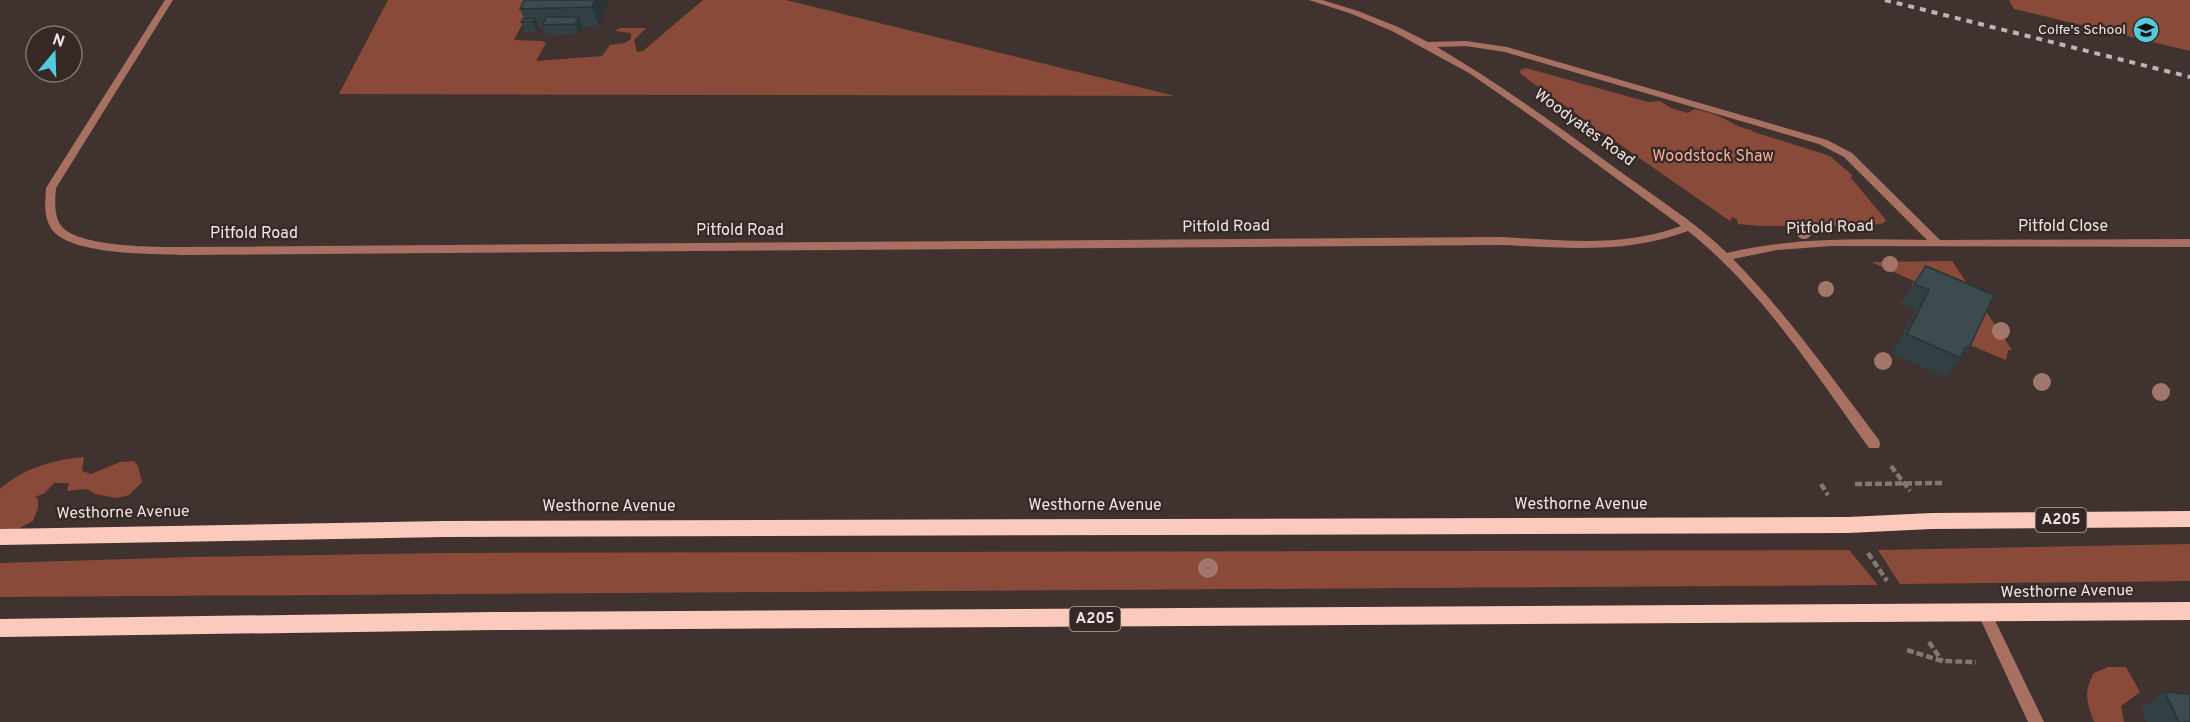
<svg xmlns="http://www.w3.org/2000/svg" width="2190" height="722" font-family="Overpass,sans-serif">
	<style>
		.green { fill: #894a3a }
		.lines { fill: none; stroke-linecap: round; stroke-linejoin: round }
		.path { stroke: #827773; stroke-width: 4.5; stroke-dasharray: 7 3; stroke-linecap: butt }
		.minor { fill: #a87060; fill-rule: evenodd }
		.trunk { fill: #fccabd; fill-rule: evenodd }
		.rail { stroke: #beb4b1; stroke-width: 4; stroke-dasharray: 6 6; stroke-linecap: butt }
		.tree { fill: #a2776b }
		.wall { fill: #334043 }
		.shaded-wall { fill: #293437 }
		.building { fill: #3b4b4e; stroke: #293437; stroke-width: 1.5 }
		.labels { text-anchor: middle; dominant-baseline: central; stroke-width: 4.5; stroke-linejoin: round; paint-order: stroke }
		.far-poi-label { font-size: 14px; fill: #efe6e3; stroke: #362925; text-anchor: end }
		.shield { fill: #362925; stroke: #b8adaa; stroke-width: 1.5 }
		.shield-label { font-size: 15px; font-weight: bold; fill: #efe6e3 }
		.street-label { font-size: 16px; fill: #efe6e3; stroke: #362925 }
		.park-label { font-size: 16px; fill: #f2af9c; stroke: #362925 }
	</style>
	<rect width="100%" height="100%" fill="#40332f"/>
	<path class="green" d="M388,0H535L514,40L542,41L546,43L536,61L602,56L610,45L625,43L631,39V33L615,31L620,28H646L634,40L637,52L643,51L703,0H786L1175,96L339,94Z
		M2009,0H2190V51L2014,9Z
		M1526,68L1648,102L1660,101L1671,108L1688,113L1694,109C1711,112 1722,117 1736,125C1742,129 1747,127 1754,132L1830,156L1852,175L1851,178L1886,220L1884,223L1867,226H1760L1738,224L1737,219L1732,217L1730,221L1602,132L1592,131L1595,127L1522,75L1519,71Z
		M1952,261L2012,350H2008L2006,360L1965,343L1912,285L1914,281L1871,262Z
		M84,457L82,471L91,474L120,462L134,461L138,466L142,482L129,495L117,498L95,494L87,489L67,491L69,483H54L45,493L35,497L38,499V508L33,521L10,533L0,534V489C22,469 55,459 84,457Z
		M2190,544V581L1900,584L1878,550Z
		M1849,550L1878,585L0,597V563L193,557L443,553Z
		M2108,667H2126L2140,692L2121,706L2124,722H2094C2087,703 2083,692 2094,673Z"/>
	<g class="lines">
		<path class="path" d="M1891,466L1910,491
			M1821,484L1828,495
			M1855,484L1942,483
			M1868,553L1887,581
			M1929,642L1942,661
			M1907,650L1942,661L1976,662"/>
		<path class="minor" d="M165,0H173L56,188C55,200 54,214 60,224C74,248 159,247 184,247L1502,237C1562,240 1623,248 1681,226L1541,123L1469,73L1392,31L1352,14L1309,0H1322L1358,11L1398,27L1428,42L1466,41L1507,47L1827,140L1852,153L1940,240L2190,239V247L1831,246L1777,250L1733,259C1788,315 1832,378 1879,440L1880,444L1879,448H1869C1814,372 1762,290 1688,231C1628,254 1565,248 1502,245L184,255C155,254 75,255 54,232C43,220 45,203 46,188ZM1466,46L1505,52L1819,144L1844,157L1927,240C1859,239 1793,237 1727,253C1694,221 1655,197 1618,170C1559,127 1500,84 1437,47Z
			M1985,608L1990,610L2044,722H2028L1978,614L1980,610Z"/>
		<path class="trunk" d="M2190,511V527L1932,529L1848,533L444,537L0,545V529L444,521L1848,517L1932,513Z
			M2190,602V620L494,630L0,637V619L494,612Z"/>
		<path class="rail" d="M1885,0L2190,77"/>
	</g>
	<g class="tree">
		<circle cx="1804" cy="231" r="8"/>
		<circle cx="1890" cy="264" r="8"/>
		<circle cx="1826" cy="289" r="8"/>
		<circle cx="2001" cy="331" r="9"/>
		<circle cx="1883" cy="361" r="9"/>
		<circle cx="2042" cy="382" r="9"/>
		<circle cx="2161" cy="392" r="9"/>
		<circle cx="1208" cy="568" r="10"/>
	</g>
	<path class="wall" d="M609,1L599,26L582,27L579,34L547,35L544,28H539L537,32H525L521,22L524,19L520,9Z
		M1926,266L1969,348L1945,377L1892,354L1915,310L1900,304Z
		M2165,692L2190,722H2147L2141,708Z"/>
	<path class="shaded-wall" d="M595,0H609V1L599,26L592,7Z
		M579,17L582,27L579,34L575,24Z
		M535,18L539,28L537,32L533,22Z"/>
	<path class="building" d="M524,0H595L592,7L520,9Z
		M546,17H579L575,24L543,25Z
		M535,18L533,22H521L523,19Z
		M1926,266L1994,295L1969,348L1966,347L1960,358L1907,334L1929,290L1914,284Z
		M2165,692L2190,694V722H2179Z"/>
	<defs>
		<g id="school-disc" transform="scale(1.35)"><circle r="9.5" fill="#54cadd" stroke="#362925"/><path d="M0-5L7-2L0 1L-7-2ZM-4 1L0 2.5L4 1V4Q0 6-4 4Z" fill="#111"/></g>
	</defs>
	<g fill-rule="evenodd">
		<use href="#school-disc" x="2146" y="30"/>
	</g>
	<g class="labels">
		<g class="far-poi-label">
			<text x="2126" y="30">Colfe's School</text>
		</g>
		<g class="shield">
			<rect x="2035.5" y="508" width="51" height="24" rx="4.5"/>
			<rect x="1069.5" y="607" width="51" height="24" rx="4.5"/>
		</g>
		<g class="shield-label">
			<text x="2061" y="520">A205</text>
			<text x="1095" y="619">A205</text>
		</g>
		<g class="street-label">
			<text transform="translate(1584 128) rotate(36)">Woodyates Road</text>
			<text transform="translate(1226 227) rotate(-1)">Pitfold Road</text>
			<text x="2063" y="227">Pitfold Close</text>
			<text transform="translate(1830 228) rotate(-2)">Pitfold Road</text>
			<text x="740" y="231">Pitfold Road</text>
			<text x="254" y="234">Pitfold Road</text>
			<text x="1581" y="505">Westhorne Avenue</text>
			<text x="1095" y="506">Westhorne Avenue</text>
			<text x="609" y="507">Westhorne Avenue</text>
			<text transform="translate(123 513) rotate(-1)">Westhorne Avenue</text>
			<text transform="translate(2067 592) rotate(-1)">Westhorne Avenue</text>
		</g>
		<g class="park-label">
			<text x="1713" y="157">Woodstock Shaw</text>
		</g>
	</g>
	<g transform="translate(54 54) rotate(19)"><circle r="28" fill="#362925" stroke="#807571" stroke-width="1.5"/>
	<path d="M0-4.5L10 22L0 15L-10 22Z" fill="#54cadd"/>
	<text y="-9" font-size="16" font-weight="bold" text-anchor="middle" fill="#efe6e3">N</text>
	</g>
</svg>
